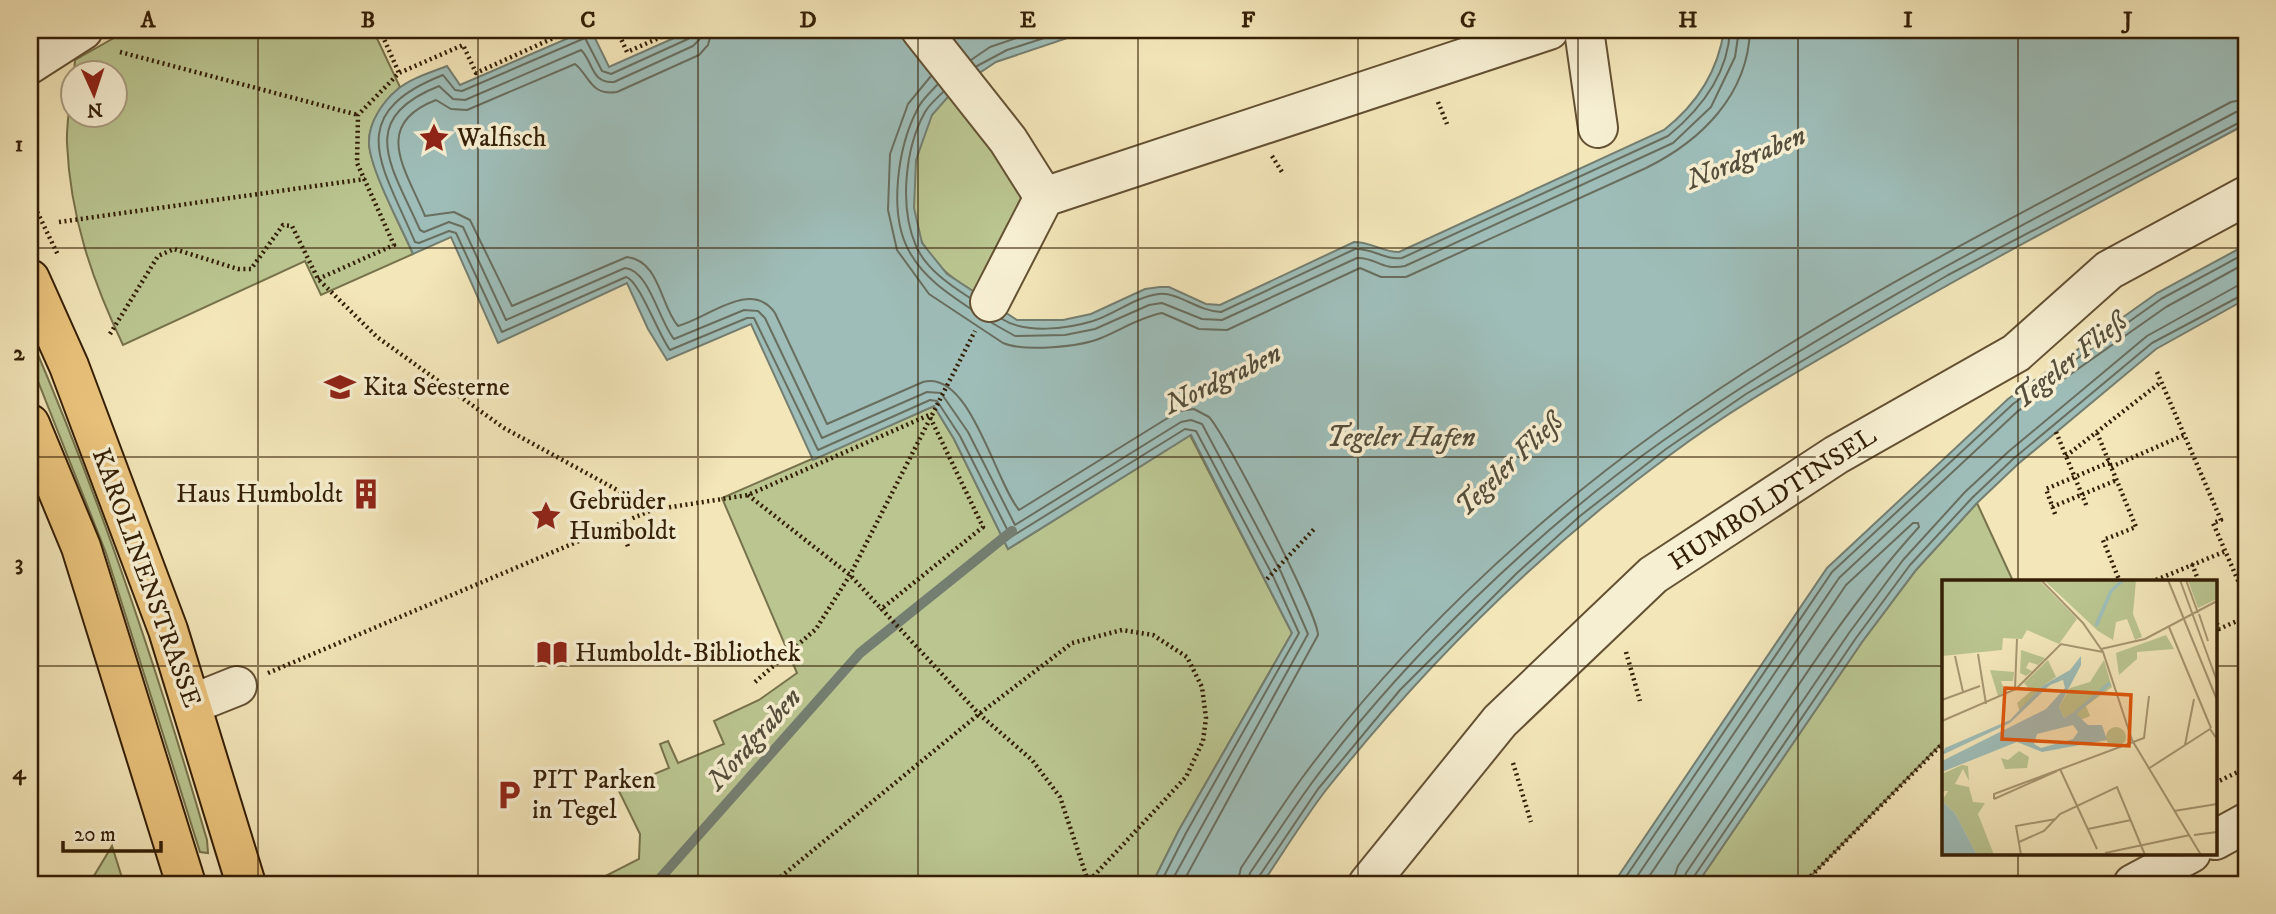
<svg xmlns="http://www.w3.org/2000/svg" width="2276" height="914" font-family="'IM FELL DW Pica',serif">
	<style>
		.green { fill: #bac590; stroke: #77724b; stroke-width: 2 }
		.water { fill: #9ebdb8; stroke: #747e71; stroke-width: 2 }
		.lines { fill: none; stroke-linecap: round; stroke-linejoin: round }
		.shore { stroke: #696e5f; stroke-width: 2 }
		.stream { stroke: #747e71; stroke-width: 10 }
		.minor-casing { stroke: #645133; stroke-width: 42 }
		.major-casing { stroke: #341f06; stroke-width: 42 }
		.path { stroke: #341f06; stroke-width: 4.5; stroke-dasharray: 2 3.5; stroke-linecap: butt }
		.minor { stroke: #f7efd2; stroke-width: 38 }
		.major { stroke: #eac37c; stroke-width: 38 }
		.grid { fill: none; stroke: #341f06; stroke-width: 2; stroke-opacity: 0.55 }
		.labels { text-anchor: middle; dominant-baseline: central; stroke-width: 7; stroke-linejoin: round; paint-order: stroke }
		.poi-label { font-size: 26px; fill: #341f06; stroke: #f7efd2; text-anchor: start }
		.street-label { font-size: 26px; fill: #341f06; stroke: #f7efd2 }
		.water-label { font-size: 28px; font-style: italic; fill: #544e3b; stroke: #f7efd2 }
		.inset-river { fill: none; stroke: #9ebdb8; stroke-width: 3.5 }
		.inset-road { fill: none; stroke: #a79671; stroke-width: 2 }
		.view { fill: #df560c; fill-opacity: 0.15; stroke: #df560c; stroke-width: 3.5 }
		.inset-edge { fill: none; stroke: #341f06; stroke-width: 3.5 }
		.neatline { fill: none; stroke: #341f06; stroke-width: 2.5 }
		.grid-label { font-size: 23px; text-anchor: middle; font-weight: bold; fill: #341f06 }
	</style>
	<rect width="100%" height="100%" fill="#f3e6b9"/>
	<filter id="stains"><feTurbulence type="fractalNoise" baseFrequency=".00286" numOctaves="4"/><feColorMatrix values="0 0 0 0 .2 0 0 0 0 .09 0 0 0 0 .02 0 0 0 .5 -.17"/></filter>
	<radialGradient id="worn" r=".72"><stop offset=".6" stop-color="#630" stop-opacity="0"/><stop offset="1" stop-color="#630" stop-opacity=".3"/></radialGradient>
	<path class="green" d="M128,30H373L400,87C385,102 369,119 369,142C369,166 402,229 413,254L321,295L305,261L123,345C92,280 70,216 67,143C66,122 71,100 73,79L74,116H116V74L74,73L75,60Z
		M954,90L1028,206L982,297C959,283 936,269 923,244C906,213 913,143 932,114C938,106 947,98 954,90Z
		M30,336C101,500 157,668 207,840L208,853L200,852L106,553L30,361Z
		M934,406L954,439L1008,549L1190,435L1292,633L1179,830L1152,884H590L639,859L640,834L618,789L669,768L660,744L668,741L678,763L724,744L714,721L759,700L797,673L722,498Z
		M1977,503L2013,581L1944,582L1943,742L1803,884H1697L1862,642L1916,570Z
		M112,846L124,884H89Z"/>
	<path class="water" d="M587,30H591L609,67L692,30H1091L996,62L954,90L932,115L916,160L914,208L922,243L947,274L1017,320H1063L1091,314L1145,289L1160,287H1169L1206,304L1220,305L1354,242C1372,242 1382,252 1399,252L1664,130C1697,104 1718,72 1724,30H2246V124C2114,195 1981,264 1852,340C1790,376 1727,412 1670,455C1541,550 1426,664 1326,790C1303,820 1283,853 1262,884H1152L1179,830L1292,633L1191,435L1008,549L954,439L934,406L813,460L751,324L667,360L648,329L627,283L498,343L451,237L413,254C401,226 371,172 369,144C368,123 383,101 398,89C411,78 432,72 447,66L460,85Z
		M2246,245V299L2156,349L2018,464L1977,503L1916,570L1862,642L1697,884H1613L1827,568L2008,399L2157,293Z"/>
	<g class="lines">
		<path class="shore" d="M692,30L688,39L611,74L602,71L585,38L462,91L455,90L443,75C341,115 383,166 415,242L419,243L449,231L456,233L502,332L626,277C639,280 659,336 670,350L747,318H754L818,450L930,400L937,401L960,436L1011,537L1185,429L1196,431L1273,576L1299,633L1186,833L1160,884
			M701,30L700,39L693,46L614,82C591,84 593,61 581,50L465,100L453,99L439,86C354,120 393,168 420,230L424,232L449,222L463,227L506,320L625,268C649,270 659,321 674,339L744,310L758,311L765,318L822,438L927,392L941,393L968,432L1015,525L1181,422L1191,420L1202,424L1281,572L1308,634L1170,884
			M712,30L708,45L699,55L617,92C590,96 590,76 575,64L467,110L451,109L436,100C371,125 406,170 425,216L454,212L470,220L512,306L627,257C660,261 660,305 678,326C707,319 751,278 775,313L827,424L923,382C970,369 995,482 1019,510L1179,411L1194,409L1209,417C1226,435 1318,614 1318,635L1182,884
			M971,60L990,47L1040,30
			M977,66L1007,50L1069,30
			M931,76L908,104L890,154L888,210L897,250L929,294L1003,343C1024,352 1080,347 1101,338C1121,330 1140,317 1162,313L1199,329L1227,330L1360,268L1381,277H1406L1646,168C1701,141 1748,95 1750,30
			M937,85C931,92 921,100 917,110C898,147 888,213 909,251C923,277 947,293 971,309
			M943,92C937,98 929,105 925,112C905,148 899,207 916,246C926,269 950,285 970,298
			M1002,319C1025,334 1067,329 1093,321C1115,314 1135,297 1159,294C1179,292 1197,311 1221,312L1355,249C1373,248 1383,260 1402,258L1668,136C1701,109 1728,74 1730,30
			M992,323L1015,336L1065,335L1095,329L1149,305L1162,303L1202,319L1222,320L1357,258C1376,257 1381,271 1405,266L1673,143L1711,107L1735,57L1739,30
			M1237,884L1241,868C1261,838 1281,807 1302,778C1395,651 1529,524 1657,432C1836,303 2037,206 2231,102L2246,99
			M1248,884L1250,873C1270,844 1290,813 1311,784C1402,660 1539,528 1664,440C1843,313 2043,215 2236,112L2246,110
			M1257,884L1258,878L1318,789L1400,690L1517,573L1580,516L1666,449L1746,394L1948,275L2246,119
			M1621,884L1832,572L2013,404L2161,299L2246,253
			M1632,884L1839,578L2018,411L2166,307L2246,263
			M1644,884L1846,585L1913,523H1918L1919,527C1826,629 1757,754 1678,866L1672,884
			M1683,884L1686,873L1849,633L1903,560L1965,492L2008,452L2147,336L2237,286L2246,285
			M1692,884L1693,878L1856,638L1910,565L1972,498L2013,459L2152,343L2246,293"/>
		<path class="stream" d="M655,884L860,653L1012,531"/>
		<g class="minor-casing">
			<path id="minor" d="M921,30L1008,140L1044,197
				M1584,30L1598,128
				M30,64L83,30
				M990,302L1044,197L1549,30
				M192,704L237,686
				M2215,840L2246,823
				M1368,884L1500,721L1653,575L1836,455L2016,353L2109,270L2246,196
				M2133,884L2191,853"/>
		</g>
		<g class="major-casing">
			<path id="major" d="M30,279L69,366L168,630L246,884
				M30,424L81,547L186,884"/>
		</g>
		<path class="path" d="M380,30L399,73
			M617,30L627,52L677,30
			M120,52L358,115
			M1438,102L1447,124
			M1272,156L1282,172
			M30,197L58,255
			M59,222L365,179
			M318,279L394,245L357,163L358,115L399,73L463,45L476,73L571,30
			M110,334L158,256L174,249L238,269H251L283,225L292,226L318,279L377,337L504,428L652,509
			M2157,372L2221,520L2213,523L2246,599
			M2056,432L2087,507
			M2097,433L2136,527L2103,540L2120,582
			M2066,456L2161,382
			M2111,467L2184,435
			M748,495L850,575L979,714L1032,760L1060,797L1089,884
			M2052,507L2117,480
			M2055,514L2046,489L2110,462
			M619,524L629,549
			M2192,564L2199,582
			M1267,579L1316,527
			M2151,582L2226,551
			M2215,618L2219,629L2246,617
			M1626,652L1640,701
			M268,673L652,510L748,495L929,415L983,527L880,610
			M755,682L816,629L850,575L975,331
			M1513,763L1531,822
			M2215,783L2246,768
			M772,884L979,714L1072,643L1122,630L1153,635L1187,657L1202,687L1206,718L1203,741L1186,777L1090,880
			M1803,884L1944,742"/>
		<use href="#minor" class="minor"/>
		<use href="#major" class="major"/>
	</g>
	<path class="grid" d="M258,30V884M478,30V884M698,30V884M918,30V884M1138,30V884M1358,30V884M1578,30V884M1798,30V884M2018,30V582M30,248H2246M30,457H2246M30,666H1944M2215,666H2246M2018,853V884"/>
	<defs>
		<g id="sight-bare" transform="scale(2.415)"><path d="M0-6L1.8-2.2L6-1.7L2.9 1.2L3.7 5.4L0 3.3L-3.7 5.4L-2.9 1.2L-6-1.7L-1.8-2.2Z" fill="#8f2418" stroke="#f7efd2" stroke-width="2.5" paint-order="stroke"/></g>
		<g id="school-bare" transform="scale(2.415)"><path d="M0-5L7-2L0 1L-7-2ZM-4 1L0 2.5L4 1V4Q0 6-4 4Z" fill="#8f2418" stroke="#f7efd2" stroke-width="2.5" paint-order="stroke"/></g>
		<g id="building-bare" transform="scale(2.415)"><path d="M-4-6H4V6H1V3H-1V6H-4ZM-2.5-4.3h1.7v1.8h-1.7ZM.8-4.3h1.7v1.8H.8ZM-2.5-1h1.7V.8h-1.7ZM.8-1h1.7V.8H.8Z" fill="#8f2418" stroke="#f7efd2" stroke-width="2.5" paint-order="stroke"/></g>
		<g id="library-bare" transform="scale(2.415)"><path d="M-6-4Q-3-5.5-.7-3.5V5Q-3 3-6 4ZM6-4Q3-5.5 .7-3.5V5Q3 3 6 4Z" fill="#8f2418" stroke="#f7efd2" stroke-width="2.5" paint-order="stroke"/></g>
		<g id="parking-bare" transform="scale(2.415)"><path d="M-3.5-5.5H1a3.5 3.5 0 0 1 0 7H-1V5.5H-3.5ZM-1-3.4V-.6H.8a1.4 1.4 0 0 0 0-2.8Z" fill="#8f2418" stroke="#f7efd2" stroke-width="2.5" paint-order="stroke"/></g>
	</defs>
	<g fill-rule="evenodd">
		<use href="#sight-bare" x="434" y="138"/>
		<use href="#school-bare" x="340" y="387"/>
		<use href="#building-bare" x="366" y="494"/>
		<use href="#sight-bare" x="546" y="516"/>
		<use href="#library-bare" x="552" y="653"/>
		<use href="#parking-bare" x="509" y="795"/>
	</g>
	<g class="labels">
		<g class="poi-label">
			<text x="457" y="138">Walfisch</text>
			<text x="363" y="387">Kita Seesterne</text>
			<text x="343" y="494" text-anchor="end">Haus Humboldt</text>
			<text x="569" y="501">Gebrüder<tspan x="569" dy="30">Humboldt</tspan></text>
			<text x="575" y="653">Humboldt-Bibliothek</text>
			<text x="532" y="780">PIT Parken<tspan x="532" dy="30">in Tegel</tspan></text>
		</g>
		<g class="street-label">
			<text transform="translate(1773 499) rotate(-33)">HUMBOLDTINSEL</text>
			<text transform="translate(146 578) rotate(70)">KAROLINENSTRASSE</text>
		</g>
		<g class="water-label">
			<text transform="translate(1746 158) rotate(-22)">Nordgraben</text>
			<text transform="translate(2070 360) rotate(-39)">Tegeler Fließ</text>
			<text transform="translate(1223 379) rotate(-26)">Nordgraben</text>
			<text x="1401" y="437">Tegeler Hafen</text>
			<text transform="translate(1509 464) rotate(-44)">Tegeler Fließ</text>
			<text transform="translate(754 739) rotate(-48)">Nordgraben</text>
		</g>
	</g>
	<g transform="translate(1942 580)">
		<rect width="275" height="275" fill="#f3e6b9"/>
		<path d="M0,0H97L135,39L117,64L85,50L80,59L61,58L60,70L0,76ZM107,0H194L191,34L200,57L193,60L185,39L174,42L171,60L156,51L104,2ZM246,0H275V19L256,28ZM224,55L232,69L195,72V79L177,95L174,73ZM79,70L103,78L96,85L87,82L84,88L90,91L84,96L78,93ZM106,80L114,97L100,106L78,132L75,123L89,111L82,103ZM162,80L170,107L144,126L148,136L136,141L132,133L122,138L117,127L128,108L148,102ZM48,90L72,92L71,101H59L63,112L56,116ZM164 157a10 10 0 1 1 20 0a10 10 0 1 1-20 0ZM77,171L87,177L85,188L63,189L59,178L66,180ZM20,185L26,186L27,201L21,189L13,204L27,207L31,222L43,223L36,234L52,275H35L13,233L0,221L6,211H0V194Z" fill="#bac590"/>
		<path d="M139,76V85L117,127L122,138L132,132L146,145H160L165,160L100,172L75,162L0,192V181L104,129L123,108L121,100L108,105L68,143L0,175L3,168L68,140L100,106L128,90ZM131,145L136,152L131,159L99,168L92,164L95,154ZM0,221L13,233L35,275H0Z" fill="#9ebdb8" fill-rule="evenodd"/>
		<path class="inset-river" d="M154,46L169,11L181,0M133,133L168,103"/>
		<path class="inset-road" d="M99,0L141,43L161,72L190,160L259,275M226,0L275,120M238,0L275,101M244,0L256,33M257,34L266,61M227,47L269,148M159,69L203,59L275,21M36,74L44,124M13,76L21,112M73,108L75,59M0,120L38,106M0,141L74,109L119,64L161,72M243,165L252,119M118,189L155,269M206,189L268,149L275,159M52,219V214L202,158L207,116M52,219L115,191M232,231L275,224M146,249L189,240M252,255L275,252M77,262L102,251L118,234L175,207L203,275M163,273L248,255M79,275L74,246L114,239"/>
		<path class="view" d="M63,108L189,115L187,166L60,159Z"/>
		<rect width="275" height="275" class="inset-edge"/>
	</g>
	<rect width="2276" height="914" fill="none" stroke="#f3e6b9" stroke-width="77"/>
	<g transform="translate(94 94) rotate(177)"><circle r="33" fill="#f7efd2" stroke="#a99c80" stroke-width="2"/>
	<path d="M0-5L12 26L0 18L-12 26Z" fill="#8f2418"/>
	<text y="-10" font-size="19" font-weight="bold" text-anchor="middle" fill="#341f06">N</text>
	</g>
	<path d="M63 841v10h98v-10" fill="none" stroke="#341f06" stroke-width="3.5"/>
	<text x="74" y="841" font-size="21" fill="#341f06" stroke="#f7efd2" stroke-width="5" paint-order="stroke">20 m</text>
	<rect x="38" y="38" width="2200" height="838" class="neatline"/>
	<g class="grid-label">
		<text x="148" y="27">A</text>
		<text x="368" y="27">B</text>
		<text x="588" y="27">C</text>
		<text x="808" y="27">D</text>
		<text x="1028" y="27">E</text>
		<text x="1248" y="27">F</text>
		<text x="1468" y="27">G</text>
		<text x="1688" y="27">H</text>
		<text x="1908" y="27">I</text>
		<text x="2128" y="27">J</text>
		<text x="19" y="151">1</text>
		<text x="19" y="360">2</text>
		<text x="19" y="570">3</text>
		<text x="19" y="779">4</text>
	</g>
	<rect width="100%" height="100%" filter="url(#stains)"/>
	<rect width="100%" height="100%" fill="url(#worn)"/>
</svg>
